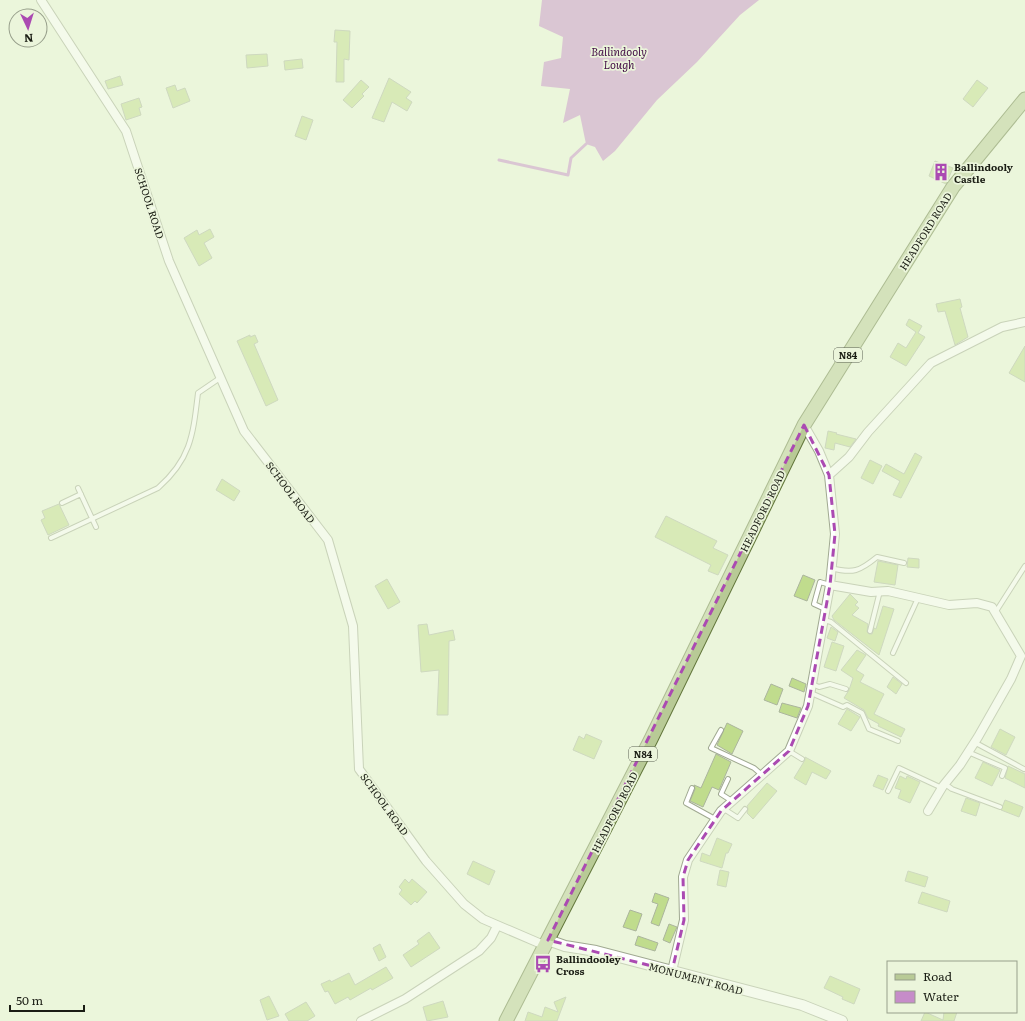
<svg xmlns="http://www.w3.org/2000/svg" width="1025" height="1021" font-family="Literata,serif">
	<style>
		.water { fill: #c68cc9 }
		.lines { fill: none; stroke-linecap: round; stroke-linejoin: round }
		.stream { stroke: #c68cc9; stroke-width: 3 }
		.building { fill: #c0dc8d; stroke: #abb59d }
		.service-casing { stroke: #a0a991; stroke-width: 6 }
		.minor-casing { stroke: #a0a991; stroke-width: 10 }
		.tertiary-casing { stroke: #a0a991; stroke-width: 12 }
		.primary-casing { stroke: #62763b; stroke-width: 15 }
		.service { stroke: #fff; stroke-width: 4 }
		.minor { stroke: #fff; stroke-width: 8 }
		.tertiary { stroke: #fff; stroke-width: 10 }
		.primary { stroke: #b8ca96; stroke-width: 13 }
		.marked { fill: none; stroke: #ab4ab2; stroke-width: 3; stroke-dasharray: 8 5; stroke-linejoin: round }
		.labels { text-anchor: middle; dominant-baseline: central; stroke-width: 3.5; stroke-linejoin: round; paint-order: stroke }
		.shield { fill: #ebf5db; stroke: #595e50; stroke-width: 1 }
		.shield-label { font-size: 9px; font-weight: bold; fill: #1a1d14 }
		.poi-label { font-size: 10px; font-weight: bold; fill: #1a1d14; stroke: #ebf5db; text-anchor: start }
		.street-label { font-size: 10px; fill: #1a1d14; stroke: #ebf5db }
		.water-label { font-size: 11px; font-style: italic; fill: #430d46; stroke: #ebf5db }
	</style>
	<rect width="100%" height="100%" fill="#ebf5db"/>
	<path class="water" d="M542,0H759L740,15L697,62L657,100L615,151L603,161L595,147L586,144L580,115L563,123L570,89L541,86L544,62L561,58L563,37L539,26Z"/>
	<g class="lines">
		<path class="stream" d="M499,160L568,175L571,158L586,144"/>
	</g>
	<path class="building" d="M335,30L350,31L349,60L344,59V82H336L337,42H334Z
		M267,54L268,66L247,68L246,55Z
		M302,59L303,68L285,70L284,61Z
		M120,76L123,85L108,89L105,81Z
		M389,78L411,92L406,98L412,102L407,111L392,102L384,122L372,118Z
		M361,80L369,87L362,94L364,96L352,108L343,100Z
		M977,80L988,88L973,107L963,99Z
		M175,85L177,91L185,88L190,101L173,108L166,88Z
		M139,98L142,107L139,108L141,115L126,120L121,104Z
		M302,116L313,120L306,140L295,136Z
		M935,161L953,168L946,184L929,176Z
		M210,229L214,237L204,243L212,258L199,266L184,238L197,230L199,235Z
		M960,299L962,307L960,308L968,337L955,345L945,311L938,312L936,304Z
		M909,319L922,326L918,333L925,337L906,366L890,357L898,343L906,348L916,332L906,325Z
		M250,335V337L255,335L258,342L254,344L278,400L266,406L237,341Z
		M1025,346V382L1009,373Z
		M828,431L837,433L836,434L856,439L850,447L835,443L834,450L825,448Z
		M915,453L922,457L901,498L893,495L900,481L882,471L886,464L904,474Z
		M870,460L882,466L873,484L861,478Z
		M222,479L240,491L234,501L216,490Z
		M59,504L69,525L48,535L41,520L45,518L42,511Z
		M666,516L717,541L713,548L728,555L718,575L708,571L711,565L655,537Z
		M908,558L919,559V568L907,567Z
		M878,561L898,565L895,585L874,582Z
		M803,575L815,580L807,601L794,596Z
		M387,579L400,602L388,609L375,586Z
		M850,594L858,602L855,605L859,608L852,615L868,624L867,632L869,634H872L874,628L876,629L883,606L894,609L879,655L834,620L832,616Z
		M427,624L429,635L453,630L455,640L449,641L448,715H437L439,670L421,672L418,625Z
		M831,627L838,632L835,641L827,638Z
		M832,642L844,646L836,671L824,667Z
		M857,650L866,655L856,670L864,675L860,682L884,694L874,714L905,729L901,737L878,726L879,724L868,718L864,710L844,698L849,690L853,678L841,670Z
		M893,677L902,684L896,694L887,687Z
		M792,678L806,684L804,692L789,686Z
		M771,684L783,689L777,705L764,700Z
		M782,703L801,708L797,718L779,712Z
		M847,709L860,717L851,731L838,724Z
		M727,723L743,731L732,754L717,745Z
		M1000,729L1015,737L1006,755L991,747Z
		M586,734L602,741L594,759L573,750L579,736L584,739Z
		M716,754L731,762L719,790L712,787L703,807L690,801L695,789L694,785L701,788Z
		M805,757L831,771L826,779L812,772L806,785L794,778L805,760Z
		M983,762L1000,770L992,786L975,778Z
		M1008,766L1025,774V788L1005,778Z
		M878,775L888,779L883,790L873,786Z
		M900,776L906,779L907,776L920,782L910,803L898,798L901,790L895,788Z
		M767,783L777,791L753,819L747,813L748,809L747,806Z
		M966,798L980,803L976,816L961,811Z
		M1005,800L1023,807L1019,817L1001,810Z
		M717,838L732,844L728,853H726L722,868L700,861L702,853L710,856Z
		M473,861L495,871L489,885L467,874Z
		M720,870L729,872L726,887L717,885Z
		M908,871L928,877L925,887L905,881Z
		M405,879L409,883L412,879L427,892L417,903L415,901L411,905L399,894L402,890L399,887Z
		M922,892L950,901L947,912L918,903Z
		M655,893L669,898L659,926L651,923L658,904L652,902Z
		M630,910L642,914L636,931L623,927Z
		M669,924L677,927L670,943L663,940Z
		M429,932L440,948L411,967L403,955L419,944L417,941Z
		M638,936L658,943L655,951L635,945Z
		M380,944L386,957L379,961L373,948Z
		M386,967L393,978L372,990L371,988L350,1000L348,997L335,1004L328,991L325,992L321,984L330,980L331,982L349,973L355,985Z
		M830,976L860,989L854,1004L842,999L843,997L824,988Z
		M269,996L279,1016L267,1020L260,1000Z
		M566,997L557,1021H525L528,1012L542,1017L545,1007L558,1012L554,1002Z
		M443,1001L448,1017L427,1021L423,1007Z
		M306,1002L315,1016L307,1021H289L285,1014Z
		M925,1012L943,1020L944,1012H957L954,1021H921Z"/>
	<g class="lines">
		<g class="service-casing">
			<path id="service" d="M78,488L96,527
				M62,503L81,494
				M51,538L158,488C191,459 193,435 198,393L220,378
				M831,568C853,574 860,571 877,557L904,563
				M825,609L814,604L820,582L830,585
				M995,613L1025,566
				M824,620L831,622L906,683
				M870,631L880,591
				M893,653L918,598
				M812,684L819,687L830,684L846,689
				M811,693L843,707L847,705L862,713L869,729L898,741
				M721,730L711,748L754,768L762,775
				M974,742L1024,769
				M789,751L802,759
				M968,752L1005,768L1002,776
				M728,779L721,794L732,801
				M945,784L952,789L1000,807
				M692,788L686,803L715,819
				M888,791L899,768L942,788
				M724,809L738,818L745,809"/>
		</g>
		<g class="minor-casing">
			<path id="minor" d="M41,0L126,131L169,261L244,431L328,540L353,626L359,769L426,861L464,904L483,919L546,946
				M829,475L849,457L868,432L931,363L1002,327L1025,322
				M830,585L871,592L888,591L949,605L977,603L992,607L1021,656L1011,679L978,737L960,765L943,786L928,811
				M672,971L684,920L683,877L688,860L721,811L789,751L808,706L830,585L835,534L829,475L819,451L804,425
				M361,1021L405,999L479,951L491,938L497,926"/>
		</g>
		<g class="tertiary-casing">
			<path id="tertiary" d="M548,940L565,946L596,951L802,1005L842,1021"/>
		</g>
		<g class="primary-casing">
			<path id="primary" d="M506,1021L651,739L804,425L953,187L1025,99"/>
		</g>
		<use href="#service" class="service"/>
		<use href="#minor" class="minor"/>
		<use href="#tertiary" class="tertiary"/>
		<use href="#primary" class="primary"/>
	</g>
	<path d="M0 0H1025V1021H0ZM804,425L829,475L835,534L830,585L808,706L789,751L721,811L688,860L683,877L684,920L672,971L548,940Z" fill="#ebf5db" fill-opacity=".55" fill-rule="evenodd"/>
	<path class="marked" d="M804,425L829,475L835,534L830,585L808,706L789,751L721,811L688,860L683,877L684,920L672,971L548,940Z"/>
	<defs>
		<g id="building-bare" transform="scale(1.38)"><path d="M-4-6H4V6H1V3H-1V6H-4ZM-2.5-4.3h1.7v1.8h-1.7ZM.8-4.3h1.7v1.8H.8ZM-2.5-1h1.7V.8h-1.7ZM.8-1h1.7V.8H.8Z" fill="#ab4ab2" stroke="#ebf5db" stroke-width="2.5" paint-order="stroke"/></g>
		<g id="bus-bare" transform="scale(1.38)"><path d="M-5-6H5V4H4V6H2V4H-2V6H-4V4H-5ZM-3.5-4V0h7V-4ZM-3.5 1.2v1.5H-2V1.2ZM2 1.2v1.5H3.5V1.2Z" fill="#ab4ab2" stroke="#ebf5db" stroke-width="2.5" paint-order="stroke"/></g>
	</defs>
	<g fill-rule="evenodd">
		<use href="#building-bare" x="941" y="172"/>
		<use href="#bus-bare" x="543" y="964"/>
	</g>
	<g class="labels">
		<g class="shield">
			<rect x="834" y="348" width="28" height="14" rx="3"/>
			<rect x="629" y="747" width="28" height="14" rx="3"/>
		</g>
		<g class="shield-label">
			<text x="848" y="355">N84</text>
			<text x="643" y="754">N84</text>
		</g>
		<g class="poi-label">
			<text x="954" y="166">Ballindooly<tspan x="954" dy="12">Castle</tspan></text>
			<text x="556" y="958">Ballindooley<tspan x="556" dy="12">Cross</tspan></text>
		</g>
		<g class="street-label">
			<text transform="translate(150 203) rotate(72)">SCHOOL ROAD</text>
			<text transform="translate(925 231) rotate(-58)">HEADFORD ROAD</text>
			<text transform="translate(291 492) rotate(53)">SCHOOL ROAD</text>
			<text transform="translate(762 511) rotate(-64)">HEADFORD ROAD</text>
			<text transform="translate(385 804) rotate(54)">SCHOOL ROAD</text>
			<text transform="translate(614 812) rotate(-63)">HEADFORD ROAD</text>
			<text transform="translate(696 978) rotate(15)">MONUMENT ROAD</text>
		</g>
		<g class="water-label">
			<text x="619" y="51">Ballindooly<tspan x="619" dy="13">Lough</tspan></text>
		</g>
	</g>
	<rect x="887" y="961" width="130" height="52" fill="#ebf5db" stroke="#979f8b"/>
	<rect x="895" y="974" width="20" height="6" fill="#b8ca96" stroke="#979f8b"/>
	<text x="923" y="981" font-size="12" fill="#1a1d14">Road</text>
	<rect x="895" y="991" width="20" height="12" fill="#c68cc9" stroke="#979f8b"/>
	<text x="923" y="1001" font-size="12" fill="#1a1d14">Water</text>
	<g transform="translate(28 28) rotate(176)"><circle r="19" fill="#ebf5db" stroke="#979f8b"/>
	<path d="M0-3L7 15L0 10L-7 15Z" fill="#ab4ab2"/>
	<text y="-6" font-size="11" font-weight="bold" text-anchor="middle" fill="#1a1d14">N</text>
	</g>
	<path d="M10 1005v6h74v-6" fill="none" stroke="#1a1d14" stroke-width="2"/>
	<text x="16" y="1005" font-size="12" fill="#1a1d14" stroke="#ebf5db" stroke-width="3" paint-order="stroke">50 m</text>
</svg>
